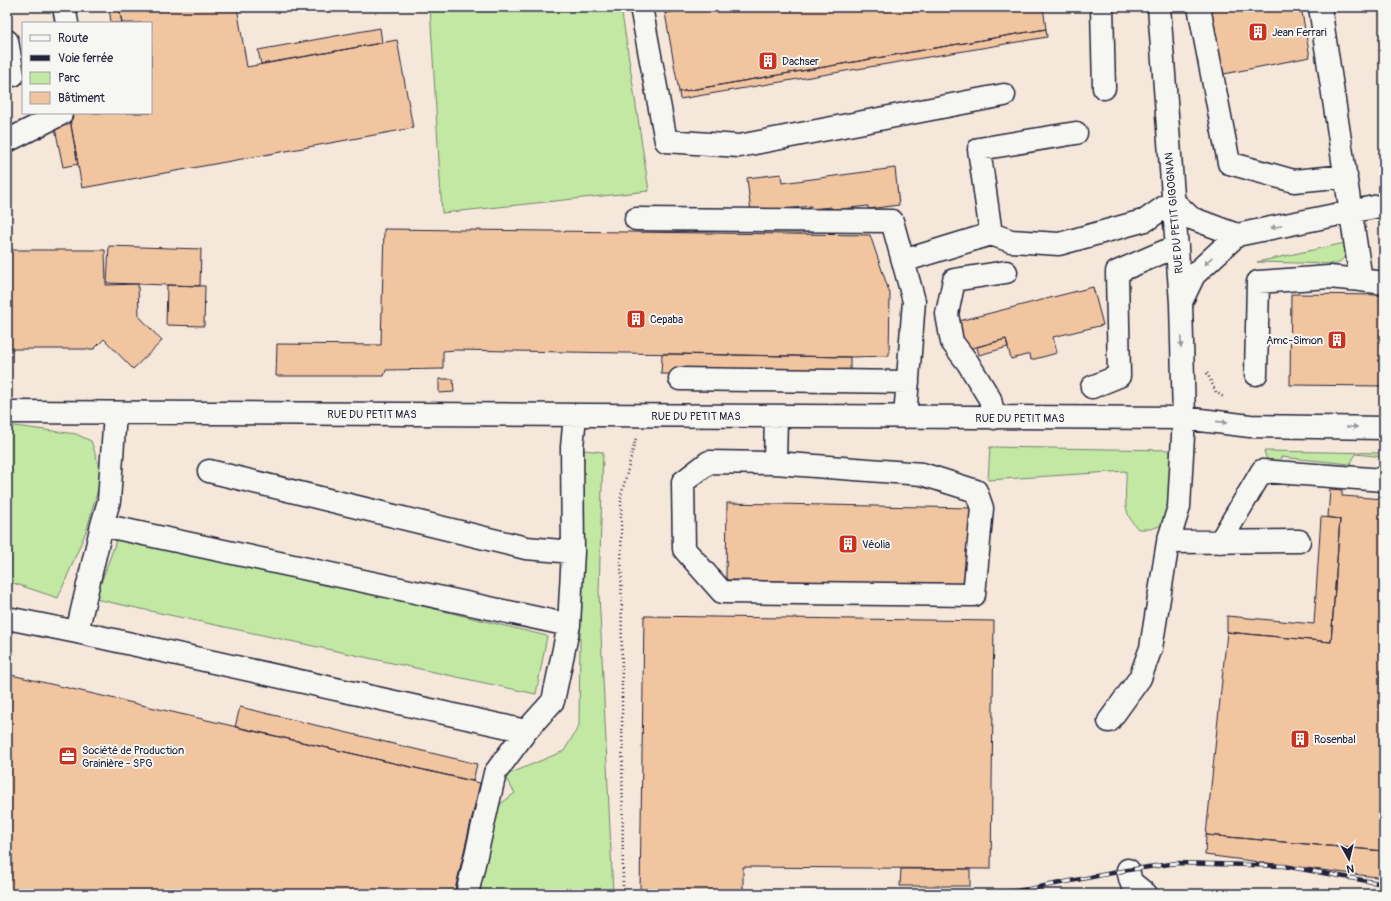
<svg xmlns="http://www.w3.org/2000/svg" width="1391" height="901" font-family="Pangolin,sans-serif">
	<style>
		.green { fill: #c2e8a3; stroke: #72856f }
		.building { fill: #f2c5a1; stroke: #22223b }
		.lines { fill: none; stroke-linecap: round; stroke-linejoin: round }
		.minor-casing { stroke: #22223b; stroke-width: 25 }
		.path { stroke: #22223b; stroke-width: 2.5; stroke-dasharray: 1 3; stroke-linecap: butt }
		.minor { stroke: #f6f6f2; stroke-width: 22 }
		.rail-casing { stroke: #22223b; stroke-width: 4.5 }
		.rail { stroke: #f6f6f2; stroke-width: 3; stroke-dasharray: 9; stroke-linecap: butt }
		.oneway { fill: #9797a0 }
		.labels { text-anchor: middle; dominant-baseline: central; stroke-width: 4; stroke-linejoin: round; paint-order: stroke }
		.poi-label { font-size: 11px; fill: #22223b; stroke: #f6f6f2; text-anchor: start }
		.street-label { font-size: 11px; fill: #22223b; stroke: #f6f6f2 }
	</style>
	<rect width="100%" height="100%" fill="#f5e7da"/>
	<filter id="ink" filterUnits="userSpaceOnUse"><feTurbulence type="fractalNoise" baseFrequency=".025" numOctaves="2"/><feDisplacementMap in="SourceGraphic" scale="8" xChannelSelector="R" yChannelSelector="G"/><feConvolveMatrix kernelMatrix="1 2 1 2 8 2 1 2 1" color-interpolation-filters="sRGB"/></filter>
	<g filter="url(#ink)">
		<path class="green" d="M430,7H621L649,191L442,213Z
			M1345,243L1346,256L1337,264L1257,262Z
			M7,425L76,434L91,441L102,474L87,529L58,598L7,581Z
			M990,447L1168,450L1175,460L1167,515L1162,525L1151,529H1138C1120,511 1127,494 1126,471L988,480Z
			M584,450L603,452L599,592L613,894H474L495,808L515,793L504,776L564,751L579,726L580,640Z
			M1264,451L1384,453V457L1356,454L1350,464L1281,457L1278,465H1273L1267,460Z
			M119,533L547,636L536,694L95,599Z"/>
		<path class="building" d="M109,7H119L122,23H111Z
			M119,7H237L247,67L397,40L413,128L82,188L69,113H151V23H122Z
			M665,7H703L665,13Z
			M703,7H1043L1046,29L679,92L665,13Z
			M1206,7H1301L1310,57L1219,75Z
			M380,28L382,43L261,64L258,50Z
			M1046,29L1047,37L680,99L679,92Z
			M70,120L78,164L63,167L54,123Z
			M895,168L899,205L868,209V206L831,210V207L811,209V206L751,213L747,178L781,174L782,183Z
			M384,229L870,235L890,294L889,356L850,357L456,350L443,351V369L386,370L384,376H276L277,344L381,345Z
			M1383,245H1384V272H1383Z
			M109,246L201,249L200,286L107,283Z
			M7,250H105L106,285L138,284L139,316L162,341L133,369L104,339L94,349H7Z
			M167,285L205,286L204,326L166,325Z
			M1093,287L1103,325L1053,337L1057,353L1031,360L1030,354L1011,359L1006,339L965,350L959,321Z
			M1291,294L1384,295V386L1290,385Z
			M1006,339L1008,347L979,355L977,347Z
			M662,354L850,357V376L661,374Z
			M439,379H453L454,392L439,393Z
			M1330,489L1342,490V496L1384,499V851L1206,835L1227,632L1331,642L1340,519L1328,517Z
			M727,503L971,508L969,585L726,580Z
			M1321,517L1340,519L1331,642L1227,632V616L1314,624Z
			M644,616L994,621L991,869L743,867V894H640Z
			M7,674L480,783L454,894H7Z
			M240,707L477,764L473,781L235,727Z
			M1206,835L1384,851V878L1205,855Z
			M901,869H970V886H900Z"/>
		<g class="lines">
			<g class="minor-casing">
				<path id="minor" d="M64,7L67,23
					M641,7L666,141L739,146L1004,95
					M1102,7L1104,88
					M1199,7L1229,163L1294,181L1346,176
					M7,41L13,75H7
					M7,141L61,114V113
					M1173,201L1191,218L1237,235
					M636,219L892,221L914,301L905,417
					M991,234L1011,241L1059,244L1146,220L1173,201
					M903,261L991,234L979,149L1076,133
					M1361,280L1384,283
					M1181,302L1194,275L1237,235L1384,205
					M1256,374L1258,282L1329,277L1361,280L1320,7
					M680,379L908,382
					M1092,387L1119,376L1117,272L1177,246
					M7,412L1184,418L1250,426L1384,428
					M115,413L109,501L102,525L77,632L526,731L553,701L569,625L573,552L572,447L575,416
					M994,418L990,399L968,363L952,342L947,314L954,280L1006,272
					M775,463L709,462L683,482L684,549L722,592L974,595L982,508L976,491L922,474L775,463L776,416
					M209,471L526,548L573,552
					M102,525L569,625
					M1168,542L1299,541
					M1220,542L1262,471L1384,480
					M7,618L77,632
					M1109,721L1140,678L1151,648L1168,542L1179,507L1184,418L1181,303L1159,7
					M1128,870L1131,882L1146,894
					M467,894L495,773L526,731"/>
			</g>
			<path class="path" d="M1207,373L1216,392L1225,398
				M623,894L621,496L636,438"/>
			<use href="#minor" class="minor"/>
			<g class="rail-casing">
				<path id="rail" d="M992,894L1029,889L1128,870L1177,863L1284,866L1384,884
					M1072,894H1153"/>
			</g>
			<use href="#rail" class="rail"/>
		</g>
		<defs><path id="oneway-solid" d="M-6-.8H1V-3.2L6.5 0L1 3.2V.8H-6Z"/></defs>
		<g class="oneway">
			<use href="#oneway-solid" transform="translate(1276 227) rotate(168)"/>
			<use href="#oneway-solid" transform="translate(1208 261) rotate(136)"/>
			<use href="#oneway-solid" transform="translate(1181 342) rotate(89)"/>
			<use href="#oneway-solid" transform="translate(1222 422) rotate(6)"/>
			<use href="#oneway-solid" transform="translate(1352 427)"/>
		</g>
	</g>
	<defs>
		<g id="building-square" transform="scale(1)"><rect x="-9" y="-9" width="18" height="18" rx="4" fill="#c8321e" stroke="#f6f6f2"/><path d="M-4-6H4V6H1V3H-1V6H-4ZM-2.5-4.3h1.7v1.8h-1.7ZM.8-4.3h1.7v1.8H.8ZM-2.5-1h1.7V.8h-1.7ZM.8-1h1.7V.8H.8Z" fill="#fff"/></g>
		<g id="office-square" transform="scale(1)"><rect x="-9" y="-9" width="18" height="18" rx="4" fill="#c8321e" stroke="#f6f6f2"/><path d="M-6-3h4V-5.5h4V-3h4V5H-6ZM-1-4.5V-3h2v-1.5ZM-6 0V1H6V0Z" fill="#fff"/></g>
	</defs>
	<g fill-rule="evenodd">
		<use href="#building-square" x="1258" y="32"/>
		<use href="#building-square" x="768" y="61"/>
		<use href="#building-square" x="636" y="319"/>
		<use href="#building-square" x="1337" y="340"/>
		<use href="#building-square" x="848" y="544"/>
		<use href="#building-square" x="1300" y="739"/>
		<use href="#office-square" x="68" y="756"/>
	</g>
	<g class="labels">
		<g class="poi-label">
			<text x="1272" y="32">Jean Ferrari</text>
			<text x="782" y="61">Dachser</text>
			<text x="650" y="319">Cepaba</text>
			<text x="1323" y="340" text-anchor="end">Amc-Simon</text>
			<text x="862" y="544">Véolia</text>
			<text x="1314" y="739">Rosenbal</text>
			<text x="82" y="750">Société de Production<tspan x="82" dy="13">Grainière - SPG</tspan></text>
		</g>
		<g class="street-label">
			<text transform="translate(1174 213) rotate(-95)">RUE DU PETIT GIGOGNAN</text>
			<text x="372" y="414">RUE DU PETIT MAS</text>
			<text x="696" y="416">RUE DU PETIT MAS</text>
			<text x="1020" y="418">RUE DU PETIT MAS</text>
		</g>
	</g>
	<rect width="1391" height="901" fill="none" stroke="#f6f6f2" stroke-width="24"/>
	<rect x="12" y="12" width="1367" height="877" fill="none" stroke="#22223b" stroke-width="1.5" filter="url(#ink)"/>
	<rect x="22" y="22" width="130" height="92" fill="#f6f6f2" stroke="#a1a1a9"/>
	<rect x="30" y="35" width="20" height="6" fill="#f6f6f2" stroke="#a1a1a9"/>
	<text x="58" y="42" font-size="12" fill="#22223b">Route</text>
	<rect x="30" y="55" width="20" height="6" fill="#22223b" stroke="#a1a1a9"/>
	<text x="58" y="62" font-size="12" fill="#22223b">Voie ferrée</text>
	<rect x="30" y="72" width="20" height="12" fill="#c2e8a3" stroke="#a1a1a9"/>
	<text x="58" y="82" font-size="12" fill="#22223b">Parc</text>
	<rect x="30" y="92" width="20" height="12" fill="#f2c5a1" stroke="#a1a1a9"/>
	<text x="58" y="102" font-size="12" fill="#22223b">Bâtiment</text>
	<g transform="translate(1349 859) rotate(172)" stroke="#f6f6f2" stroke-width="3" paint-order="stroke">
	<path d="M0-3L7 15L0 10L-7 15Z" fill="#22223b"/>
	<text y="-6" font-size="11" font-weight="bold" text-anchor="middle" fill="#22223b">N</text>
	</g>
</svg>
